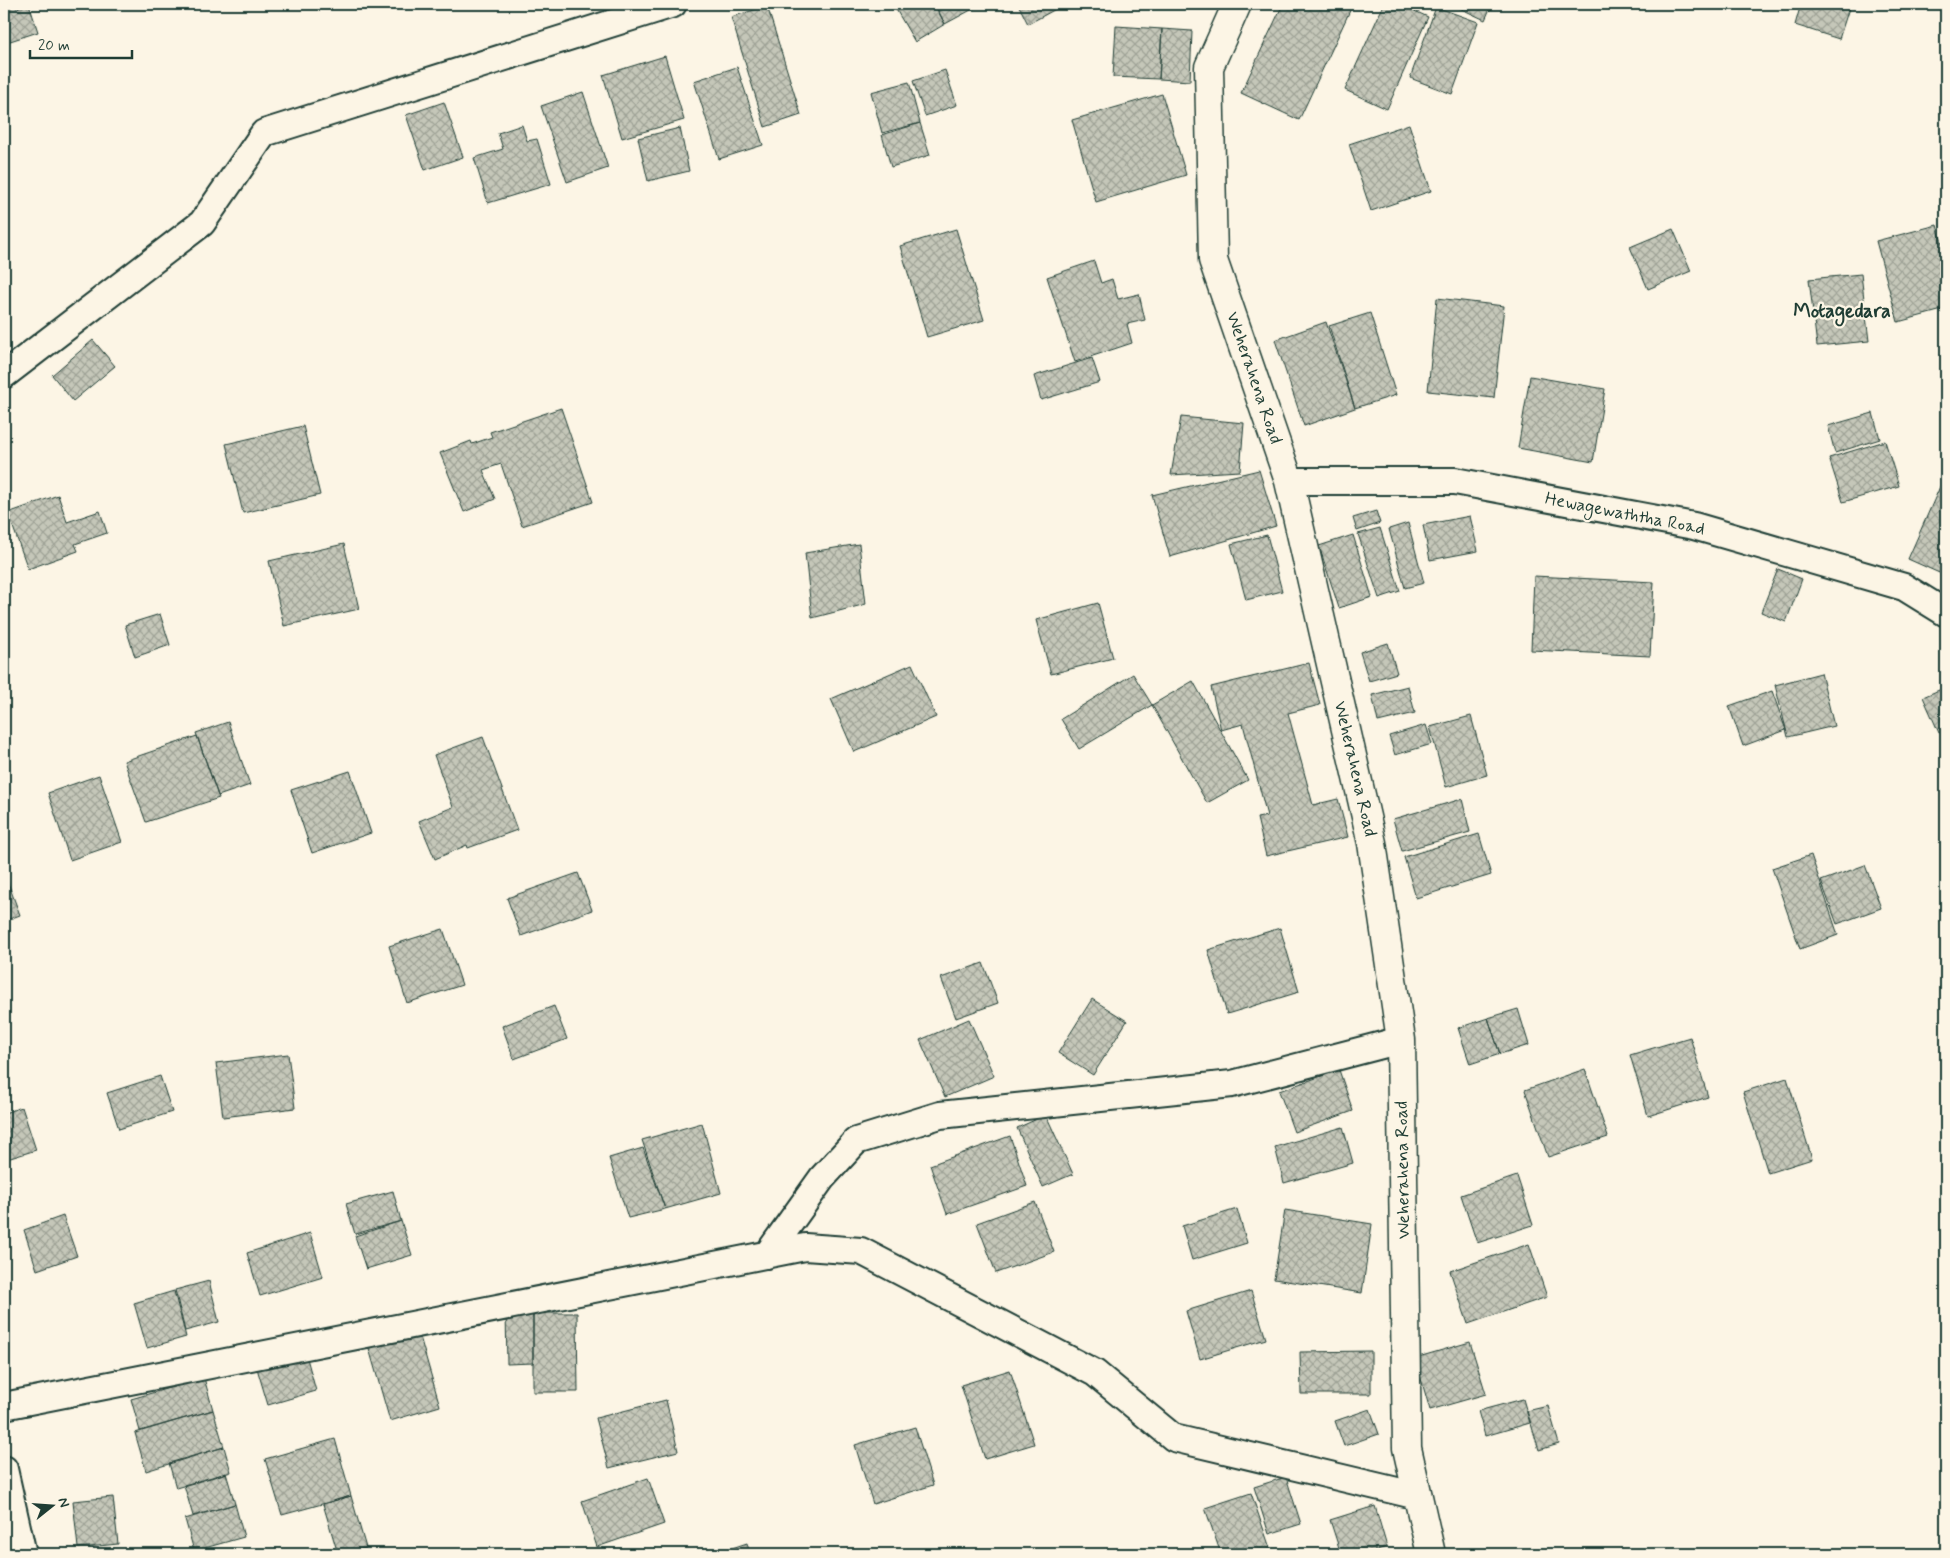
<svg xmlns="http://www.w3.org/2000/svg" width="1950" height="1558" font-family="Mynerve,sans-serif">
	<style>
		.building { fill: url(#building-cross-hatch); stroke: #1f3d34 }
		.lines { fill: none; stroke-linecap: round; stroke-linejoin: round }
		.street-casing { stroke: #1f3d34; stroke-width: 30 }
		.secondary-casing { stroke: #1f3d34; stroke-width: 31 }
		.street { stroke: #fcf5e5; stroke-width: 26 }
		.secondary { stroke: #fcf5e5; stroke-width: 28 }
		.labels { text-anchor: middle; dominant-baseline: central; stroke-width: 4.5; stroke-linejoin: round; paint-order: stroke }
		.street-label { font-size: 18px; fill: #1f3d34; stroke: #fcf5e5 }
		.quarter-label { font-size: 20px; font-weight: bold; fill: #1f3d34; stroke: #fcf5e5 }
	</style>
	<defs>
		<pattern id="building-cross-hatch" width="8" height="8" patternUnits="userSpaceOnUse" patternTransform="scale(1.25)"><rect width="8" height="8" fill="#c5c7b9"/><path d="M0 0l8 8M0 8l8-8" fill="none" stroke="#9fa397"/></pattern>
	</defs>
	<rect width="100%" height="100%" fill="#fcf5e5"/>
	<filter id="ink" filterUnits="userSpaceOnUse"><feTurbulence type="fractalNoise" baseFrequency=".02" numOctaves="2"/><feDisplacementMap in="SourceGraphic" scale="10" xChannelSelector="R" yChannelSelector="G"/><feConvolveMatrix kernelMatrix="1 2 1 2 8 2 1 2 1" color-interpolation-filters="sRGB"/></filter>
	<g filter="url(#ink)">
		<path class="building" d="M4,4H14L16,8L29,4L38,32L4,43Z
			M898,4H934L945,24L915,42L894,6Z
			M935,4H982L945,24Z
			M1018,4H1065L1028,24Z
			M1283,4H1353L1299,120L1241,93Z
			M1384,4H1399L1428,17L1387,109L1345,90Z
			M1402,4H1419L1416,10Z
			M1451,4H1492L1485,20Z
			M1801,4L1850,5L1839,39L1795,25Z
			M767,6L801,115L765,127L731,17Z
			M1436,7L1478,22L1452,94L1410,78Z
			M1116,26L1162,29L1159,79L1113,77Z
			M1162,29L1192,31L1190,81L1159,79Z
			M665,56L684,120L622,138L603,75Z
			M737,67L763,145L719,159L694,81Z
			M945,70L957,105L925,116L913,81Z
			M909,82L920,123L882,133L871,92Z
			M583,92L608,168L567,182L541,106Z
			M1162,94L1186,175L1096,202L1072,120Z
			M444,102L463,157L425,170L406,115Z
			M920,123L930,155L891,167L882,135Z
			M1409,124L1431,191L1371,211L1349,144Z
			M522,125L527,141L537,139L551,184L488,203L474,158L503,149L498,133Z
			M680,128L689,171L648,181L638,138Z
			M1937,225L1946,257V309L1898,322L1876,241Z
			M956,229L984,320L927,337L900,246Z
			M1673,229L1691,271L1648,289L1630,247Z
			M1094,261L1101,283L1112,279L1118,299L1139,294L1145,320L1127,324L1132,343L1075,362L1047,277Z
			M1861,274L1869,341L1817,346L1809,279Z
			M1437,298L1504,306L1494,398L1428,391Z
			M1370,313L1396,395L1355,408L1329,326Z
			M1326,322L1355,408L1304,426L1275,340Z
			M93,340L115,366L73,401L52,375Z
			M1092,358L1100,382L1041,400L1034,376Z
			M1530,376L1605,389L1593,462L1518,448Z
			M561,408L593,502L522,526L501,464L483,470L495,499L464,512L440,453L471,441L472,444L492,437L490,432Z
			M1873,413L1880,439L1835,453L1828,426Z
			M1181,417L1244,423L1240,471L1171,475Z
			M303,426L320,495L243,513L226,444Z
			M1885,441L1899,486L1843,502L1829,458Z
			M1259,470L1276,526L1170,557L1152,495Z
			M1946,473V576L1908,559Z
			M58,495L67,522L100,511L107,533L75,544L78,551L28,569L8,513Z
			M1376,511L1380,523L1357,531L1353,518Z
			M1470,516L1478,551L1430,560L1423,525Z
			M1408,523L1424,583L1405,588L1389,529Z
			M1380,528L1400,591L1379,598L1358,534Z
			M1267,535L1282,591L1246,600L1231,544Z
			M1353,535L1372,597L1339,608L1319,546Z
			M344,544L359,609L284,626L269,561Z
			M859,544L866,604L812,618L805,553Z
			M1778,569L1802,579L1786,622L1761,612Z
			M1534,576L1654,582L1650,656L1531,650Z
			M1098,603L1113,658L1051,674L1036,620Z
			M160,614L170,645L135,657L125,625Z
			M1388,643L1397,673L1369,681L1360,652Z
			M1309,663L1320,705L1288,713L1313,805L1338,799L1348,837L1266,856L1257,818L1267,816L1243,724L1221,730L1211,687Z
			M912,664L936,717L854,752L831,699Z
			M1821,673L1834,726L1788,737L1775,685Z
			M1133,674L1152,705L1079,749L1061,719Z
			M1193,681L1248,780L1207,803L1152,705Z
			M1408,686L1415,713L1378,722L1372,695Z
			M1946,687V730L1939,733L1923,697Z
			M1772,691L1786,730L1743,746L1729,706Z
			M1471,716L1487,775L1446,787L1430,727Z
			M228,722L250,785L218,796L196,733Z
			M1426,725L1432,744L1395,755L1389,736Z
			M197,736L219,798L146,822L124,761Z
			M483,737L517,830L468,848L467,845L435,859L419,821L453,807L434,755Z
			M350,771L371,833L312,853L291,790Z
			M99,775L122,842L70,860L48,793Z
			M1462,799L1470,832L1402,851L1393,819Z
			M1479,834L1491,875L1416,898L1404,857Z
			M1811,855L1838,935L1800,949L1772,868Z
			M1865,865L1881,908L1837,924L1821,881Z
			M4,872L20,915L4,921Z
			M578,873L592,910L521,936L507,898Z
			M1280,928L1299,992L1227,1014L1208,950Z
			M443,929L462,985L407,1003L389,946Z
			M983,963L998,1003L956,1018L941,978Z
			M1092,999L1127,1021L1093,1075L1058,1053Z
			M554,1006L567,1039L514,1059L502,1026Z
			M1518,1009L1529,1045L1500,1054L1488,1018Z
			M1488,1018L1500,1054L1470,1064L1458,1028Z
			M969,1019L994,1076L945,1097L920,1040Z
			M1690,1037L1708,1097L1648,1116L1630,1055Z
			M288,1054L295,1108L223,1117L216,1063Z
			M1585,1069L1608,1137L1548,1157L1525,1090Z
			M1339,1070L1353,1111L1294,1132L1279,1091Z
			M160,1076L172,1112L119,1129L107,1093Z
			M1787,1078L1812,1159L1768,1173L1743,1092Z
			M22,1107L36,1150L4,1160V1113Z
			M1046,1115L1073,1174L1043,1187L1017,1128Z
			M702,1123L721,1193L665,1209L642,1140Z
			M1343,1127L1353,1163L1284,1183L1275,1147Z
			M1010,1136L1027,1186L947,1214L930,1165Z
			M643,1148L665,1209L628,1218L609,1158Z
			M1517,1176L1533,1225L1477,1243L1461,1195Z
			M393,1191L401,1221L355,1234L346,1204Z
			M1035,1202L1054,1252L996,1273L977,1223Z
			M1237,1209L1247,1243L1192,1260L1182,1226Z
			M1285,1210L1372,1224L1362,1293L1274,1279Z
			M63,1216L77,1256L37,1270L24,1230Z
			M401,1221L412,1255L366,1269L355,1236Z
			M310,1233L323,1277L260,1296L247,1253Z
			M1529,1244L1547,1297L1468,1324L1450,1271Z
			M209,1281L219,1322L185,1331L175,1290Z
			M174,1291L186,1337L147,1348L134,1303Z
			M1251,1291L1266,1339L1200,1359L1186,1311Z
			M506,1313H533V1363L507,1364Z
			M533,1313H577L578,1392H533Z
			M418,1330L440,1406L390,1421L368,1345Z
			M1470,1342L1486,1394L1430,1410L1415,1358Z
			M305,1351L316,1391L268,1405L256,1365Z
			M1371,1351V1394H1301L1300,1352Z
			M1010,1370L1034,1444L985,1459L961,1385Z
			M204,1378L213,1410L140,1431L131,1399Z
			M1523,1399L1530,1423L1485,1436L1478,1411Z
			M666,1400L678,1451L609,1468L596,1418Z
			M1548,1406L1559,1444L1539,1450L1527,1411Z
			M1370,1409L1379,1434L1344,1446L1335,1421Z
			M213,1410L224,1447L146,1471L135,1433Z
			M915,1427L933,1485L873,1504L855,1445Z
			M335,1439L351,1496L282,1515L265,1459Z
			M224,1447L231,1472L176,1488L169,1463Z
			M226,1473L235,1504L193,1516L184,1485Z
			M1286,1477L1301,1524L1269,1534L1254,1487Z
			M648,1478L664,1524L597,1547L582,1501Z
			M1251,1493L1271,1551L1262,1554H1221L1205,1508Z
			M351,1496L366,1548L338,1554L323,1504Z
			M113,1497L118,1544L78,1548L73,1501Z
			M235,1504L244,1537L194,1551L185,1519Z
			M1375,1506L1387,1547L1363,1554H1341L1330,1520Z
			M747,1543L750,1554H714Z"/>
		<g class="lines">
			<g class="street-casing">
				<path id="street" d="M4,375L202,223L264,133L673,4
					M1289,481H1455L1694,526L1904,587L1946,613
					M767,1255L822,1178L856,1141L940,1115L1232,1084L1401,1040
					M4,1406L805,1247L861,1251L1095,1373L1174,1438L1418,1496
					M4,1469L23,1554"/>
			</g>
			<g class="secondary-casing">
				<path id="secondary" d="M1237,4L1209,67L1213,260L1289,481L1372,843L1401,1040L1407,1448L1431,1554"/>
			</g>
			<use href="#street" class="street"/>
			<use href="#secondary" class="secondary"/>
		</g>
	</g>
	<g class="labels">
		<g class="street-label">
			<text transform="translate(1254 378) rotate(71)">Weherahena Road</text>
			<text transform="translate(1625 514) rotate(11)">Hewagewaththa Road</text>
			<text transform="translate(1355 769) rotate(77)">Weherahena Road</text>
			<text transform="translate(1403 1170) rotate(-91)">Weherahena Road</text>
		</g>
		<g class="quarter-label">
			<text x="1842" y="311">Motagedara</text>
		</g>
	</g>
	<rect width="1950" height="1558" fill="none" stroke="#fcf5e5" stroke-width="20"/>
	<rect x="10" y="10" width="1930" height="1538" fill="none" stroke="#1f3d34" stroke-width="2" filter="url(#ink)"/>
	<g transform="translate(52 1506) rotate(73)" stroke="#fcf5e5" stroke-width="4" paint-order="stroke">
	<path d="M0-4L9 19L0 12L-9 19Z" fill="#1f3d34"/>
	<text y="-8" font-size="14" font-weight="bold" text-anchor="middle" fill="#1f3d34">N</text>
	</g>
	<path d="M30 50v8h102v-8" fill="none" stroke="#1f3d34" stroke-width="2.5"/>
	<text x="38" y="50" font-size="15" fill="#1f3d34" stroke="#fcf5e5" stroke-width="4" paint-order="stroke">20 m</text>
</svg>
